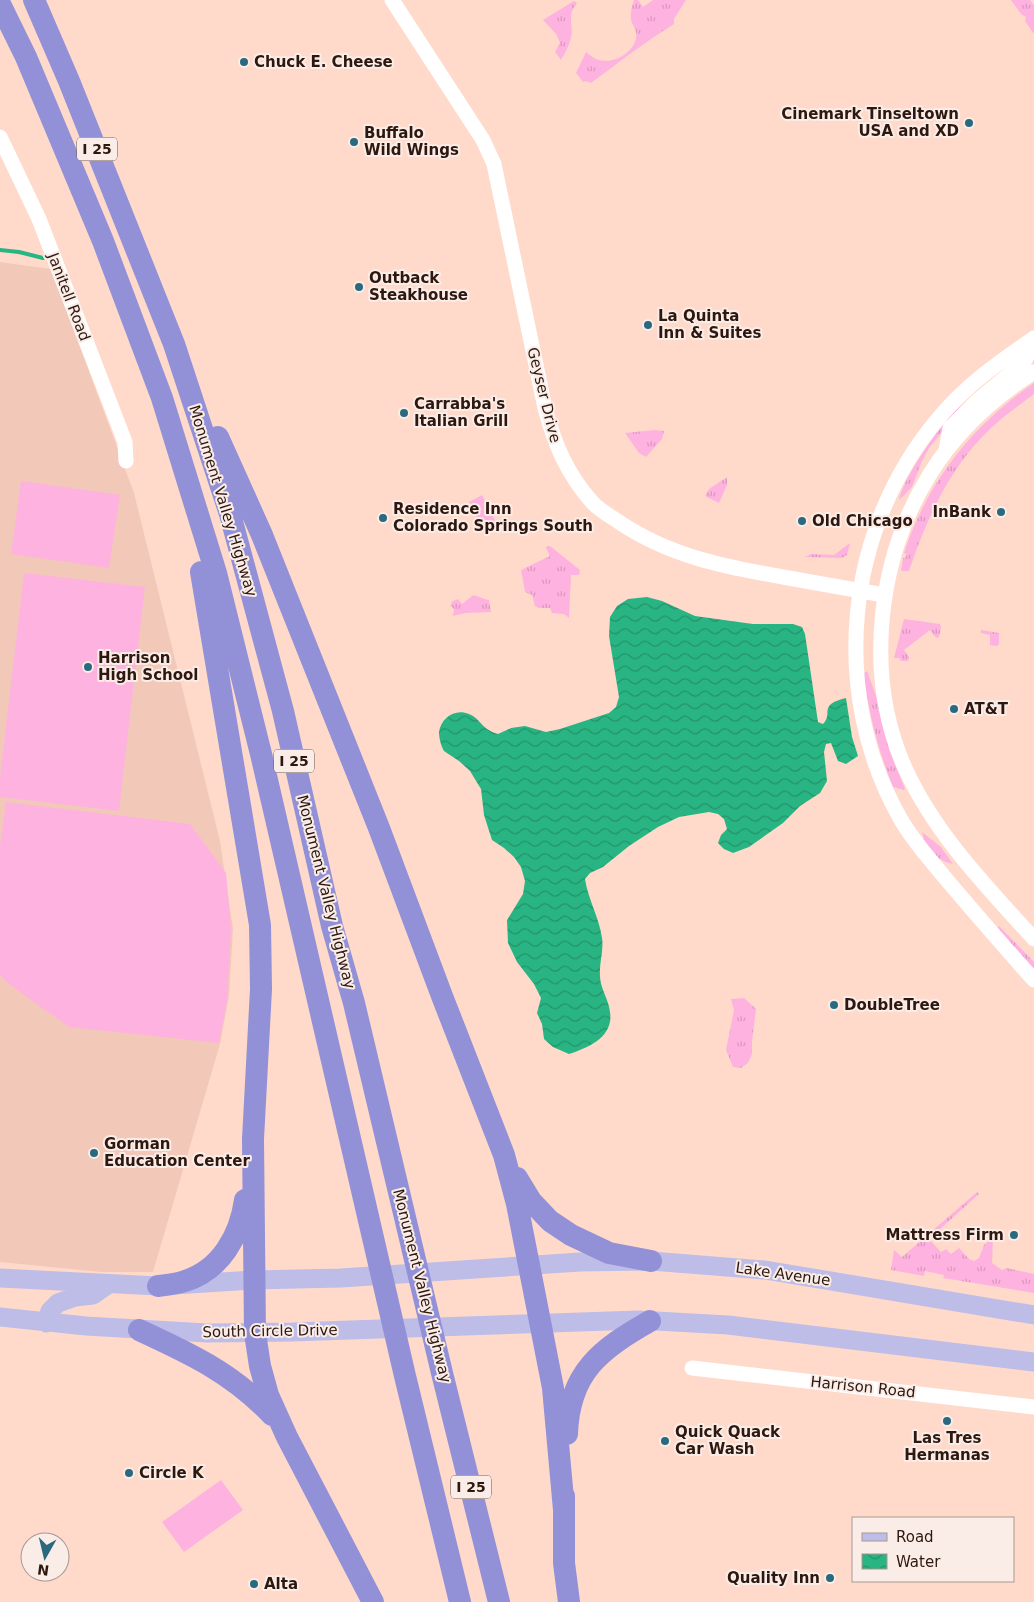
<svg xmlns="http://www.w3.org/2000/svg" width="1034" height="1602" font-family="'DejaVu Sans',sans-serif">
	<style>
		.built { fill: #f2c9b9 }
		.grass { fill: url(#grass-tufts) }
		.pitch { fill: #feb2df }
		.water { fill: url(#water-waves) }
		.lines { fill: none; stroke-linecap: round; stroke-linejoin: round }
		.stream { stroke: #29b583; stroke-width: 4 }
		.minor { stroke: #fff; stroke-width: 15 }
		.major { stroke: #bebde8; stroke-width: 19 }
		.highway { stroke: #9291d8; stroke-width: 22 }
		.poi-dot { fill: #2a697e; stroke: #faede8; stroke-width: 2 }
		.labels { text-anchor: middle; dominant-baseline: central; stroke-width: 4; stroke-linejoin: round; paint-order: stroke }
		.shield { fill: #faede8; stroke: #6a574f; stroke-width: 1 }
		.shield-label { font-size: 14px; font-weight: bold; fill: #2d170e }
		.poi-label { font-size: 15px; font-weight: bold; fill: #2d170e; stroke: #faede8; text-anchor: start }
		.street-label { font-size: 15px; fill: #2d170e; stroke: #faede8 }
	</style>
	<defs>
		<pattern id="grass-tufts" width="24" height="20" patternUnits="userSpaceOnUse" patternTransform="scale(1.25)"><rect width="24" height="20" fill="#feb2df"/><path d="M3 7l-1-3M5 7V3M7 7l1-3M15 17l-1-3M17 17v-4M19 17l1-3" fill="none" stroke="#da98be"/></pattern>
		<pattern id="water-waves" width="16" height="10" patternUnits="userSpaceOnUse" patternTransform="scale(1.25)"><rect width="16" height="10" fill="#29b583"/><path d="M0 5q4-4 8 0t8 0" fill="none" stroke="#24926a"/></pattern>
	</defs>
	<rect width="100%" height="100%" fill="#ffdacb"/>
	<path class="built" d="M0,262L51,269L134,493L220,841L233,929L229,996L220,1044L153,1272H101L0,1262Z"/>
	<path class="grass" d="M634,0H638L643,7L653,0H686L674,19V24C645,42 618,63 591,83L586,81L583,82L576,73L586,52C590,55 594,59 599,60C614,64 633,53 636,38C638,30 632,26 631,19C630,13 632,6 634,0Z
		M1011,0H1030L1034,5V34L1025,21L1026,17L1021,14Z
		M574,1L577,3C566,16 574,24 571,38C569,46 565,53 561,60L555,52L560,43L556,34L543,20Z
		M1034,383V394C1017,407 998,420 983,436C946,475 926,521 909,571H901L903,558H905L907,554L904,553C927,482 973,424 1034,383Z
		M966,403L929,448L922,461L912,487L899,500C903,479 947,411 966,403Z
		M655,430L664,431L662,439L646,457L639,453L625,433Z
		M727,477V485L719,503L705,496L709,489Z
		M850,543L847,555L842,558L805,557L811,554L834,555Z
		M547,546H550L580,570L579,575H571L569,618L564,614L552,613L550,608H539L535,606L532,595L525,592L521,570L550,556L546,548Z
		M472,596C479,595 483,600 489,600L491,612L465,613L453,616L454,609L450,605L452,604L451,602L458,599L462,604Z
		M904,619L940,624L941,627L939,637L936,638L930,630L904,650L909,657L908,661H901L899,658H894Z
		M981,630L999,633V644L997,646L990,645V635L981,633Z
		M867,671L876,696L890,752L905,789L904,790L893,787C878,750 869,713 863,674Z
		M922,832L941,847L953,864C937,861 933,852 922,840L924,838Z
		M999,926L1034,962V970L997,928Z
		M744,998L756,1009L752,1041V1054L748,1063L741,1068L733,1067L726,1050L734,1010L731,999Z
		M977,1192L979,1194L929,1239L941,1252L946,1249L951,1254L959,1248L969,1259L974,1261L979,1258L984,1245L993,1237L992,1263L1002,1270L1007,1268L1034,1274V1293L943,1278L944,1275L925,1271L924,1276L891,1270L894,1250L902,1257Z"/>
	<path class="pitch" d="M21,481L120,495L109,568L11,554Z
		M482,495L498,526L484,533L469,502Z
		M24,573L145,587L119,811L0,797V777Z
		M6,802L190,824L226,873L231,929L227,1001L219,1043L69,1027L9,984L0,975V846Z
		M221,1480L243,1510L184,1552L162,1522Z"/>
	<path class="water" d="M647,597L662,601L695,616L753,624H793L802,627L805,634L818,722L823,724C834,713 817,705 846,698L852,737L858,756L846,764L838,761L831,743L826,744L824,752L827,781L820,793L800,806L783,823L749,847L733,853L724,849L718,843L721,835L727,829L724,819L718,814L709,812L679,817L658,827L629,846L603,867L590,873L585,879C588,899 599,917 602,938C604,950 599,963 600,976C600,988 609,1000 610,1012C614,1037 588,1048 569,1054L553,1047L544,1039L542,1024L537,1013L541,998L534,984L517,962L508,943L507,920L523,894L525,881L521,867L514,857L504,848L492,840L484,815L481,789L470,771L459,761L444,751C441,746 439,738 439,732C441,718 455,708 469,714C481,719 481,729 498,734L511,728L525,726L546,732L560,729L609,713L616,707L619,697L609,636L610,617L617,606L628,599Z"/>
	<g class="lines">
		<path class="stream" d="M0,250L19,252L43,258"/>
		<path class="minor" d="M392,0L483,140L494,164L545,408C554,443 567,474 592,502C599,510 610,516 619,522C669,556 725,567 783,577C817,583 851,589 884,595
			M0,137L39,219L125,442L126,461
			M1034,338C998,363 966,385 938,419C845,529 829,693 900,818C912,840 930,859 946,879C975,913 1004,947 1034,980
			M1034,372C993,398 956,432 930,474C877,559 864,676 905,768C935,834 986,886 1034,939
			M946,451L950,428L977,401L1024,362L1034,343
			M692,1368L1034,1407"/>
		<path class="major" d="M0,1278L158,1286L253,1280L341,1278L580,1262L651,1261L765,1270L1034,1315
			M0,1317L86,1326L207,1333L292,1332L638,1320L728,1325L1034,1362
			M46,1323L50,1311L58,1303L75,1297L93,1295L106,1286"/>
		<path class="highway" d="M34,0L69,81L174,344L230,514L283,711L332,926L354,1003L442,1373L499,1602
			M0,4L26,57L103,241L162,398L216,573L261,754L405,1376L460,1602
			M218,437L262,535L379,828L442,996L504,1155L517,1204L553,1388L564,1510
			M201,572L260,925L261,989L253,1139L255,1333L260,1366L268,1395L287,1437L373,1602
			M517,1178L531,1201L550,1221L571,1235L609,1253L651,1261
			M158,1286C167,1285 177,1284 185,1281C221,1270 240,1235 245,1200
			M139,1330C191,1354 232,1373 272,1415
			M567,1434C569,1372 601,1349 650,1321
			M564,1496V1563L569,1602"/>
	</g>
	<g class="poi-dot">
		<circle cx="244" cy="62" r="5"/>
		<circle cx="969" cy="123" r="5"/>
		<circle cx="354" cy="142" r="5"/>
		<circle cx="359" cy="287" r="5"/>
		<circle cx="648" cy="325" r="5"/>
		<circle cx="404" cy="413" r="5"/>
		<circle cx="1001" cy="512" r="5"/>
		<circle cx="383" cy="518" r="5"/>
		<circle cx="802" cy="521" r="5"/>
		<circle cx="88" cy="667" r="5"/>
		<circle cx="954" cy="709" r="5"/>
		<circle cx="834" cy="1005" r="5"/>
		<circle cx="94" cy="1153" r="5"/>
		<circle cx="1014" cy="1235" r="5"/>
		<circle cx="947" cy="1421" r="5"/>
		<circle cx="665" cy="1441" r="5"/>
		<circle cx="129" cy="1473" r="5"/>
		<circle cx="830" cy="1578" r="5"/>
		<circle cx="254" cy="1584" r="5"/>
	</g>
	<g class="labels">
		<g class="shield">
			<rect x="77" y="137.5" width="40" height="23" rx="4"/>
			<rect x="274" y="749.5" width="40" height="23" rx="4"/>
			<rect x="451" y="1475.5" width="40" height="23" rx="4"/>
		</g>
		<g class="shield-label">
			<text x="97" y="149">I 25</text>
			<text x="294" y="761">I 25</text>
			<text x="471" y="1487">I 25</text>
		</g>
		<g class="poi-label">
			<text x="254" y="62">Chuck E. Cheese</text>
			<text x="959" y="114" text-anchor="end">Cinemark Tinseltown<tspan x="959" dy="17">USA and XD</tspan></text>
			<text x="364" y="133">Buffalo<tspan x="364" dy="17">Wild Wings</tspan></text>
			<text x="369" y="278">Outback<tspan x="369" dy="17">Steakhouse</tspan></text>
			<text x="658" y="316">La Quinta<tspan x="658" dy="17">Inn &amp; Suites</tspan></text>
			<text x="414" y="404">Carrabba's<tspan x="414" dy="17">Italian Grill</tspan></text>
			<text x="393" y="509">Residence Inn<tspan x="393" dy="17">Colorado Springs South</tspan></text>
			<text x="991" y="512" text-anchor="end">InBank</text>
			<text x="812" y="521">Old Chicago</text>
			<text x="98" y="658">Harrison<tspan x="98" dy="17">High School</tspan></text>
			<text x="964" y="709">AT&amp;T</text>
			<text x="844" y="1005">DoubleTree</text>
			<text x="104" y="1144">Gorman<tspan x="104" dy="17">Education Center</tspan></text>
			<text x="1004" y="1235" text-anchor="end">Mattress Firm</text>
			<text x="675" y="1432">Quick Quack<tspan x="675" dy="17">Car Wash</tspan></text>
			<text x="947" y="1438" text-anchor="middle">Las Tres<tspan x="947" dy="17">Hermanas</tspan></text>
			<text x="139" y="1473">Circle K</text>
			<text x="820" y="1578" text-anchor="end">Quality Inn</text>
			<text x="264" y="1584">Alta</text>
		</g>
		<g class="street-label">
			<text transform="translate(69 297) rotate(69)">Janitell Road</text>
			<text transform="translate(544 395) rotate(76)">Geyser Drive</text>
			<text transform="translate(223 501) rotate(73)">Monument Valley Highway</text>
			<text transform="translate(326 892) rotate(76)">Monument Valley Highway</text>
			<text transform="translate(783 1274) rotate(8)">Lake Avenue</text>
			<text transform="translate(422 1286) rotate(76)">Monument Valley Highway</text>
			<text transform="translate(270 1331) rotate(-1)">South Circle Drive</text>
			<text transform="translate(863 1387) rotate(6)">Harrison Road</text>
		</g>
	</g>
	<rect x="852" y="1517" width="162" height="65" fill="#faede8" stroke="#a89791"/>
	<rect x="862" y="1533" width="25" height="8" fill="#bebde8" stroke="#a89791"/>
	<text x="896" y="1542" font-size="15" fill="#2d170e">Road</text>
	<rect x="862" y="1554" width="25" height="15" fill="url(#water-waves)" stroke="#a89791"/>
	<text x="896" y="1567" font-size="15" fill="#2d170e">Water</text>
	<g transform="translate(45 1557) rotate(188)"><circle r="24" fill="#faede8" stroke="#a89791"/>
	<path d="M0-4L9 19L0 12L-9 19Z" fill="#2a697e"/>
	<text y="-8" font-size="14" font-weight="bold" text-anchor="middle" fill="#2d170e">N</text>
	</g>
</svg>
